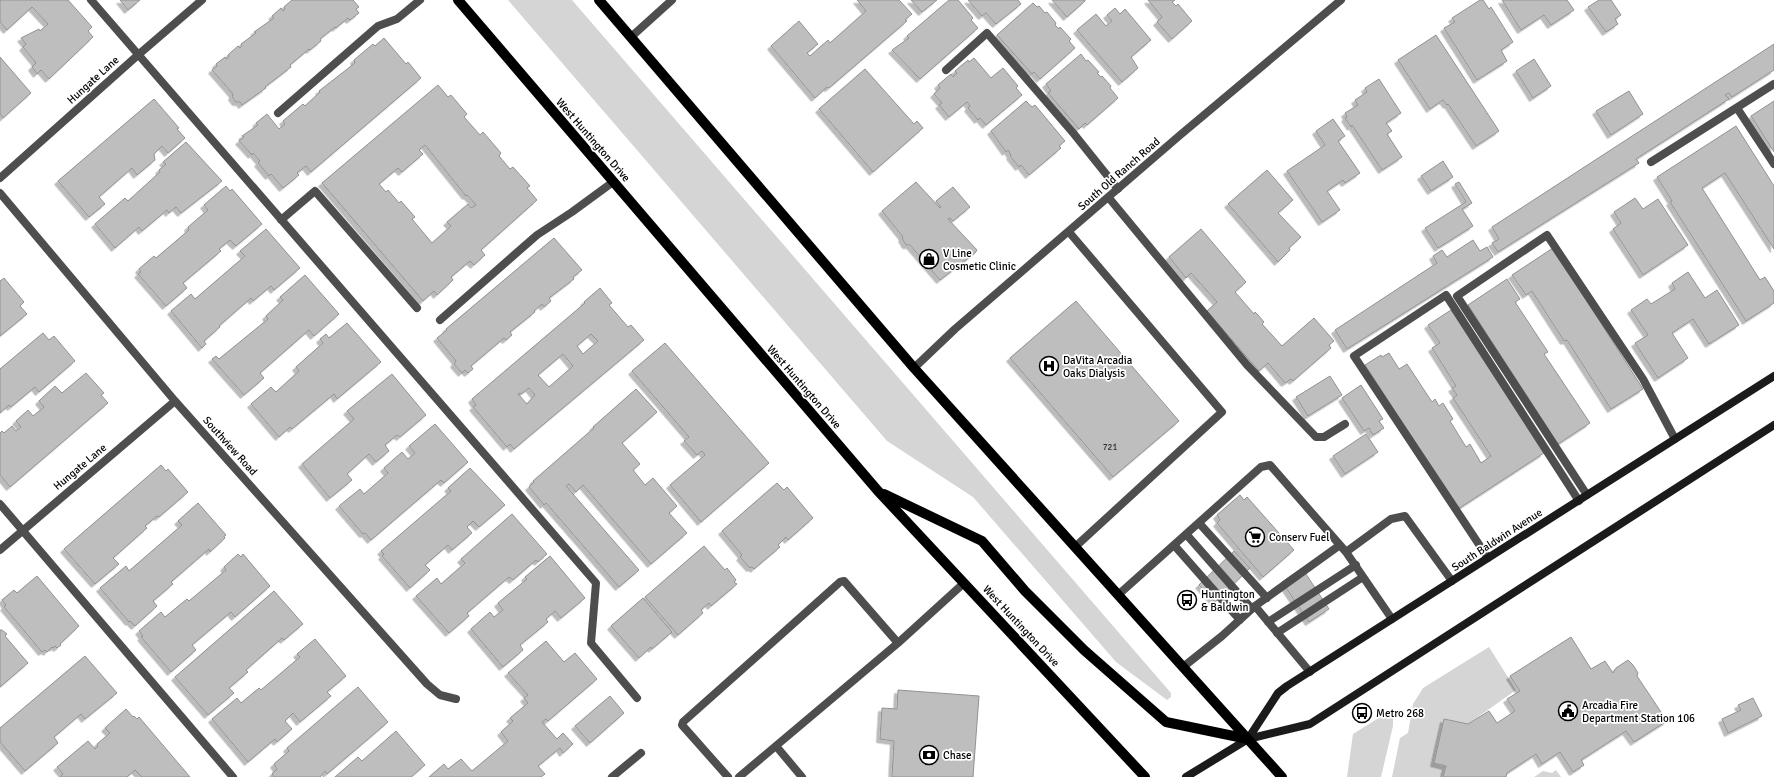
<svg xmlns="http://www.w3.org/2000/svg" width="1774" height="777" font-family="Signika,sans-serif">
	<style>
		.green { fill: #d5d5d5 }
		.building { fill: #bebebe; stroke: #929292; fill-rule: evenodd; filter: url(#shadow) }
		.lines { fill: none; stroke-linecap: round; stroke-linejoin: round }
		.service { stroke: #4e4e4e; stroke-width: 8 }
		.minor { stroke: #4e4e4e; stroke-width: 8 }
		.secondary { stroke: #1b1b1b; stroke-width: 8 }
		.primary { stroke: #000; stroke-width: 10 }
		.labels { text-anchor: middle; dominant-baseline: central; stroke-width: 3.5; stroke-linejoin: round; paint-order: stroke }
		.number-label { font-size: 9px; fill: #303030 }
		.street-label { font-size: 11px; fill: #000; stroke: #fff }
		.poi-label { font-size: 11px; fill: #000; stroke: #fff; text-anchor: start }
	</style>
	<defs>
		<filter id="shadow"><feDropShadow dx="-3.5" dy="3.5" stdDeviation="0" flood-color="#0004"/></filter>
	</defs>
	<rect width="100%" height="100%" fill="#fff"/>
	<path class="green" d="M508,0H572L1171,693V697L1167,700L1116,662L973,497L887,441Z
		M1489,647L1516,690L1468,724L1444,719L1434,763L1446,766L1443,777H1392L1400,738L1408,733L1413,704L1423,688Z
		M1393,709V726L1381,777H1347L1353,734Z
		M1556,770L1561,777H1534L1543,771L1552,773Z"/>
	<path class="building" d="M0,0H68L92,27L88,31L93,37L49,79L41,70L37,74L32,67L36,63L23,47L26,44L21,38L39,29L40,31L48,24L32,7L7,30L0,22Z
		M120,0H140L128,10Z
		M292,0H353L359,7L356,9L359,13L350,20L348,18L336,28L335,27L320,39L321,41L310,50L309,49L290,65L291,67L265,87L266,88L242,105L240,102H236L232,97L233,94L212,70L217,66L216,64L225,57L226,59L229,57L228,55L238,46L240,48L242,45L241,44L256,33L254,32L274,18L272,16L281,8L283,11L285,9L284,7Z
		M857,0H899L912,14L905,20L907,21L829,88L827,87L815,98L771,46L799,21L818,44L807,53L810,56L828,40L830,43L866,11Z
		M911,0H937L922,12Z
		M949,0H958L973,18L971,20L978,28L920,79L892,50L909,38L907,36Z
		M968,0H1018L1021,4L996,24L986,13L982,16Z
		M1052,0H1085V1L1067,17Z
		M1148,0H1175L1172,2L1176,6L1178,4L1192,21L1172,39L1157,22L1162,17Z
		M1480,0H1483L1489,9L1491,7L1513,42L1501,50L1507,61L1477,80L1444,28L1455,22L1452,18Z
		M1502,0H1567L1574,10L1551,25L1544,15L1521,30Z
		M1599,0H1611L1621,15L1615,19L1618,24L1606,32L1588,7Z
		M1033,3L1037,7L1039,6L1045,13L1047,12L1056,23L1055,25L1059,29L1060,27L1071,39L1069,41L1075,48L1040,79L1034,72L1032,74L997,35Z
		M1115,8L1120,14L1125,9L1151,40L1131,57L1138,68L1122,82L1077,30L1096,14L1106,26L1112,21L1107,15Z
		M1436,35L1499,131L1476,146L1448,104L1447,105L1443,100L1430,109L1398,60Z
		M384,38L406,64L408,62L421,78L311,172L306,166L297,173L299,175L283,188L271,174L269,176L258,163L260,161L253,153L252,155L239,141L244,137L242,136L258,125L256,123L267,114L279,129L285,124L283,121L303,104L305,106L320,92L319,91L355,63L354,60L373,44L375,46Z
		M1774,44V70L1732,97L1729,93L1725,95L1729,99L1636,159L1639,163L1498,252L1492,243L1499,239L1492,227Z
		M1081,54L1086,61L1088,60L1099,72L1097,73L1101,77L1102,76L1111,86L1110,88L1118,98L1087,125L1085,123L1079,129L1048,93L1051,91L1046,84Z
		M0,57L31,93L3,118L0,114Z
		M974,58L991,78L1003,68L1018,86L1016,88L1022,95L986,125L980,118L978,120L968,108L970,106L967,102L949,117L939,105L942,103L934,94L940,88L938,85L951,74L953,77L957,73L955,71L968,60L969,62Z
		M1534,59L1551,86L1533,98L1516,71Z
		M865,69L914,124L917,121L923,128L873,172L819,109Z
		M1379,79L1401,113L1386,123L1392,131L1387,134L1402,157L1382,170L1352,125L1351,127L1345,118L1347,117L1345,113L1358,105L1355,100L1367,92L1365,88Z
		M438,85L448,97L451,95L467,114L464,117L480,135L483,132L501,153L499,156L510,169L513,167L530,186L527,188L537,200L481,250L485,255L474,265L470,261L451,277L453,280L437,295L434,291L423,301L322,183ZM425,145L466,196L467,195L476,205L471,208L468,204L447,222L451,226L432,243L412,219L415,217L401,201L399,203L388,190L386,192L379,184L398,168L402,172L423,154L419,150Z
		M1629,91L1643,114L1611,135L1596,111Z
		M154,99L179,128L177,129L185,138L168,153L162,146L154,154L155,160L137,175L132,168L99,197L105,204L89,217L58,181Z
		M1026,101L1032,107L1035,105L1065,141L1059,146L1061,148L1029,175L1021,165L1019,167L1010,156L1011,155L1008,150L1006,152L991,131Z
		M1774,101V152L1751,116Z
		M1333,119L1345,136L1338,141L1360,173L1345,183L1343,180L1327,191L1340,210L1322,222L1287,171L1325,145L1316,131Z
		M1736,126L1774,186V249L1725,173L1702,188L1760,280L1765,277L1774,291V303L1746,321L1670,202L1672,201L1657,177Z
		M186,142L222,181L181,213L176,207L169,213L167,210L142,231L139,227L115,248L95,224L125,198L128,201L160,172L159,170L166,164L163,162Z
		M1443,161L1453,177L1431,191L1421,176Z
		M1267,170L1293,200L1278,213L1301,237L1289,248L1290,250L1278,262L1228,204Z
		M916,182L940,208L941,207L936,201L953,187L970,207L953,221L950,218L948,219L977,250L975,253L940,280L910,245H906L902,238L903,237L882,211Z
		M1459,182L1472,203L1462,209L1473,226L1438,248L1425,228L1466,202L1455,184Z
		M226,186L230,191L232,189L262,224L236,246L230,240L219,249L221,251L183,283L187,288L166,306L138,274L141,272L139,269L154,256L156,258L189,230L188,227L208,210L204,205Z
		M1635,198L1643,209L1658,199L1688,245L1643,275L1613,229L1621,223L1614,212Z
		M266,229L300,268L274,290L271,286L253,301L251,298L219,326L220,327L204,341L206,344L202,348L171,311L191,294L195,299L245,256L240,251Z
		M1201,229L1246,282L1235,292L1254,314L1255,312L1258,315L1264,322L1262,324L1282,346L1314,318L1334,341L1329,345L1331,348L1293,381L1291,379L1285,383L1268,363L1259,371L1207,311L1217,302L1191,273L1186,278L1169,257Z
		M554,238L582,270L573,277L574,279L549,298L551,301L544,307L542,304L534,311L535,312L510,332L512,335L506,340L504,338L471,366L473,369L468,373L465,370L462,373L454,364L456,361L437,338L447,330L446,329Z
		M1473,240L1480,251L1487,247L1493,257L1347,349L1335,330L1437,263L1433,256L1442,250L1447,257Z
		M1553,248L1643,389L1611,409L1567,340L1564,341L1532,291L1526,295L1512,275Z
		M1688,272L1705,298L1717,290L1739,325L1709,344L1693,319L1672,333L1688,358L1658,378L1635,343L1648,335L1631,310L1647,299L1651,304L1675,289L1672,283Z
		M305,275L339,314L314,336L309,330L260,373L264,378L244,395L212,359L216,356L219,359L268,319L266,316L283,300L280,297Z
		M4,278L24,302L20,306L27,314L0,336V281Z
		M1507,279L1520,299L1515,302L1548,352L1544,354L1590,423L1558,444L1468,305Z
		M600,288L612,303L609,305L628,327L631,325L644,340L514,449L510,444L507,447L473,407L476,405L472,399L585,303L584,302ZM591,334L598,341L583,354L577,346ZM563,354L573,366L549,387L538,375ZM529,388L535,395L527,404L518,394L520,393L521,394Z
		M1076,301L1179,421L1113,477L1010,358Z
		M1451,310L1544,453L1458,509L1365,365L1381,355L1382,357L1389,353L1399,369L1407,364L1432,402L1435,399L1439,406L1443,403L1453,419L1450,421L1466,447L1470,444L1481,463L1491,456L1453,398L1457,395L1452,388L1456,386L1432,348L1440,343L1428,325Z
		M347,323L381,362L337,399L334,394L292,429L290,427L279,437L251,404L271,387L276,392L299,371L296,367L323,343L320,339L326,334L329,338Z
		M43,333L49,340L54,336L75,361L39,392L35,387L11,407L9,405L0,413V369Z
		M665,343L769,463L701,522L670,485L705,455L702,451L697,455L684,441L689,437L632,371Z
		M86,373L104,393L101,395L108,403L10,487L0,475V433L2,431L4,433L12,426L16,431L21,427L16,421L28,410L33,416L44,407L39,401L55,386L62,393Z
		M392,374L426,415L400,437L397,435L385,445L389,451L376,462L369,454L347,474L352,480L330,498L302,464L354,419L347,411Z
		M1330,376L1342,395L1308,416L1296,397Z
		M1361,385L1383,419L1379,421L1384,428L1373,435L1369,428L1364,431L1342,398Z
		M636,389L657,412L622,443L640,464L633,470L645,485L653,478L677,506L669,513L687,533L651,564L583,485L576,492L569,484L566,486L639,570L619,587L546,503L544,505L529,487L534,482L533,481L594,428L593,427Z
		M435,424L468,462L444,483L441,480L371,540L365,533L363,534L339,506L360,489L364,494L388,473L384,468L402,452L408,459L415,453L409,446Z
		M1366,434L1378,452L1345,474L1333,456Z
		M161,465L166,471L168,469L188,492L159,517L157,516L145,526L147,528L113,558L119,564L95,584L64,549Z
		M470,468L505,505L479,527L473,521L467,527L472,533L452,550L448,545L425,565L430,570L410,588L382,556L384,554L381,551L451,491L448,488Z
		M777,483L784,490L787,487L813,518L788,540L786,537L778,545L780,547L754,569L752,567L750,568L740,557L742,555L722,531Z
		M1240,495L1244,500L1247,497L1294,550L1263,577L1217,523L1220,520L1217,515Z
		M198,503L226,535L224,536L225,538L210,552L209,549L171,582L173,584L153,601L157,606L135,626L130,621L129,622L100,588L126,566L129,571L182,525L178,521Z
		M512,514L547,554L538,562L536,560L513,580L509,577L467,613L469,616L449,633L416,596L437,578L441,584L465,563L461,559Z
		M704,546L725,570L727,568L736,580L734,582L737,584L711,606L709,603L701,610L703,613L678,635L645,597Z
		M1234,551L1250,568L1215,602L1199,585Z
		M238,554L241,557L243,554L270,586L235,617L231,612L192,645L196,650L171,672L141,637L143,636L139,631L161,612L165,617L187,599L189,601L226,570L224,567Z
		M550,556L585,598L561,618L555,611L546,619L548,622L520,645L523,650L503,667L471,629L490,612L494,617L503,610L498,603L527,579L525,577Z
		M1302,568L1329,609L1309,622L1282,582Z
		M37,576L79,626L60,644L61,645L57,648L55,646L53,648L52,647L47,652L45,650L42,652L4,607L6,605L2,600L14,590L17,593Z
		M274,591L303,624L284,640L282,638L246,670L248,672L229,688L234,693L208,715L175,677Z
		M643,598L672,632L652,649L651,647L639,658L611,626Z
		M0,630H2L7,634L5,636L28,663L0,687Z
		M1571,637L1591,669L1605,661L1613,673L1616,668L1628,660L1633,665L1638,673L1637,676L1667,721L1634,742L1626,731L1581,760L1584,765L1573,772L1560,752L1542,764L1536,754L1507,773L1506,777H1443L1446,766L1434,763L1444,719L1468,724L1489,711L1497,723L1515,711L1507,699L1520,691L1510,676Z
		M315,639L346,676L327,692L331,696L300,722L293,713L285,721L292,729L277,742L275,739L248,762L212,719L237,698L241,703L259,688L261,690L300,657L297,654Z
		M546,641L564,662L575,653L597,679L548,721L546,719L542,722L557,739L563,733L573,744L563,753L560,748L538,766L545,774L541,777H429L444,764L448,769L461,759L472,771L508,741L501,732L513,721L510,718L528,703L524,698L528,695L508,673Z
		M85,656L117,693L85,719L81,714L54,737L58,743L25,771L0,742V728Z
		M358,687L388,722L327,774L325,771L320,777H274L272,774L277,769L274,764L289,751L287,748Z
		M898,690L979,696L973,777H892L894,741L880,739L882,708L897,709Z
		M610,696L624,713L590,743L575,726Z
		M1753,698L1762,716L1728,733L1722,719L1741,710L1738,705Z
		M126,709L133,717L134,716L137,719L139,717L190,777H142L135,770L127,777H60L63,774L57,767L88,741L95,749L98,746L97,744L110,733L105,728Z
		M396,731L425,765L411,777H335L358,757L362,761Z"/>
	<g class="lines">
		<path class="service" d="M91,0L596,583L591,643L637,698
			M631,37L672,0
			M946,70L987,33L1074,134L1118,189
			M1737,108L1774,164
			M278,113L378,26L397,19L420,0
			M1651,162L1774,84
			M1109,198L1247,365L1316,437H1324L1345,424
			M281,220L315,191L417,308
			M1069,232L1222,412L1075,547
			M440,320L537,235L572,212L613,182
			M1587,495L1457,296L1547,235L1643,379L1675,439
			M0,504L233,777
			M1199,523L1267,598
			M1186,534L1252,609
			M1174,545L1240,620
			M1346,552L1391,519L1405,516L1452,581
			M1488,558L1354,356L1446,295L1579,501
			M1118,595L1261,467L1270,465L1346,552L1392,619
			M1255,606L1340,545
			M1268,622L1356,565
			M1277,633L1363,577
			M1183,667L1222,636L1255,606L1310,672
			M776,746L802,777
			M612,777L641,753
			M728,777L682,725L683,722L840,582L844,581L898,643L964,583
			M739,777L898,643"/>
		<path class="minor" d="M0,178L138,55L202,0
			M0,193L175,401L427,684L440,695L456,699
			M914,368L955,329L1179,136L1341,0
			M0,550L175,401"/>
		<path class="secondary" d="M1248,739L1278,693L1287,686L1774,376
			M1186,777L1248,739L1310,724L1774,425"/>
		<path class="primary" d="M458,0L878,491L1145,777
			M599,0L914,368L1282,777
			M884,494L982,541L1025,591L1084,650L1166,722L1248,739"/>
	</g>
	<defs>
		<g id="shop-ring" transform="scale(1)"><circle r="9.5" fill="#fff" stroke="#000" stroke-width="1.5"/><path d="M-5-2.5h2.3a2.7 3.5 0 0 1 5.4 0H5L5.5 6h-11ZM-1.5-2.5h3a1.5 2.3 0 0 0-3 0Z" fill="#000"/></g>
		<g id="hospital-ring" transform="scale(1)"><circle r="9.5" fill="#fff" stroke="#000" stroke-width="1.5"/><path d="M-5-5h3v3.5h4V-5h3V5h-3V1.5h-4V5h-3Z" fill="#000"/></g>
		<g id="supermarket-ring" transform="scale(1)"><circle r="9.5" fill="#fff" stroke="#000" stroke-width="1.5"/><path d="M-6-5.5h2.5l.6 2H6L4.5 2H-2.5L-4.4-4H-6ZM-1.5 3.2a1.3 1.3 0 1 0 .1 0ZM3 3.2a1.3 1.3 0 1 0 .1 0Z" fill="#000"/></g>
		<g id="bus-ring" transform="scale(1)"><circle r="9.5" fill="#fff" stroke="#000" stroke-width="1.5"/><path d="M-5-6H5V4H4V6H2V4H-2V6H-4V4H-5ZM-3.5-4V0h7V-4ZM-3.5 1.2v1.5H-2V1.2ZM2 1.2v1.5H3.5V1.2Z" fill="#000"/></g>
		<g id="civic-ring" transform="scale(1)"><circle r="9.5" fill="#fff" stroke="#000" stroke-width="1.5"/><path d="M-.6-6.5H3V-4.5H.6V-3L4-1V1h2V6H-6V1h2V-1L-.6-3ZM-1.2 2.5V6h2.4V2.5Z" fill="#000"/></g>
		<g id="bank-ring" transform="scale(1)"><circle r="9.5" fill="#fff" stroke="#000" stroke-width="1.5"/><path d="M-6-4H6V4H-6ZM0-2.3a2.3 2.3 0 1 0 0 4.6a2.3 2.3 0 1 0 0-4.6Z" fill="#000"/></g>
	</defs>
	<g fill-rule="evenodd">
		<use href="#shop-ring" x="929" y="259"/>
		<use href="#hospital-ring" x="1049" y="366"/>
		<use href="#supermarket-ring" x="1255" y="537"/>
		<use href="#bus-ring" x="1187" y="600"/>
		<use href="#civic-ring" x="1568" y="711"/>
		<use href="#bus-ring" x="1362" y="713"/>
		<use href="#bank-ring" x="929" y="755"/>
	</g>
	<g class="labels">
		<g class="number-label">
			<text x="1110" y="447">721</text>
		</g>
		<g class="street-label">
			<text transform="translate(93 80) rotate(-42)">Hungate Lane</text>
			<text transform="translate(593 140) rotate(49)">West Huntington Drive</text>
			<text transform="translate(1119 174) rotate(-41)">South Old Ranch Road</text>
			<text transform="translate(804 387) rotate(49)">West Huntington Drive</text>
			<text transform="translate(230 446) rotate(48)">Southview Road</text>
			<text transform="translate(80 467) rotate(-40)">Hungate Lane</text>
			<text transform="translate(1497 540) rotate(-33)">South Baldwin Avenue</text>
			<text transform="translate(1021 626) rotate(47)">West Huntington Drive</text>
		</g>
		<g class="poi-label">
			<text x="943" y="253">V Line<tspan x="943" dy="13">Cosmetic Clinic</tspan></text>
			<text x="1063" y="360">DaVita Arcadia<tspan x="1063" dy="13">Oaks Dialysis</tspan></text>
			<text x="1269" y="537">Conserv Fuel</text>
			<text x="1201" y="594">Huntington<tspan x="1201" dy="13">&amp; Baldwin</tspan></text>
			<text x="1582" y="705">Arcadia Fire<tspan x="1582" dy="13">Department Station 106</tspan></text>
			<text x="1376" y="713">Metro 268</text>
			<text x="943" y="755">Chase</text>
		</g>
	</g>
</svg>
